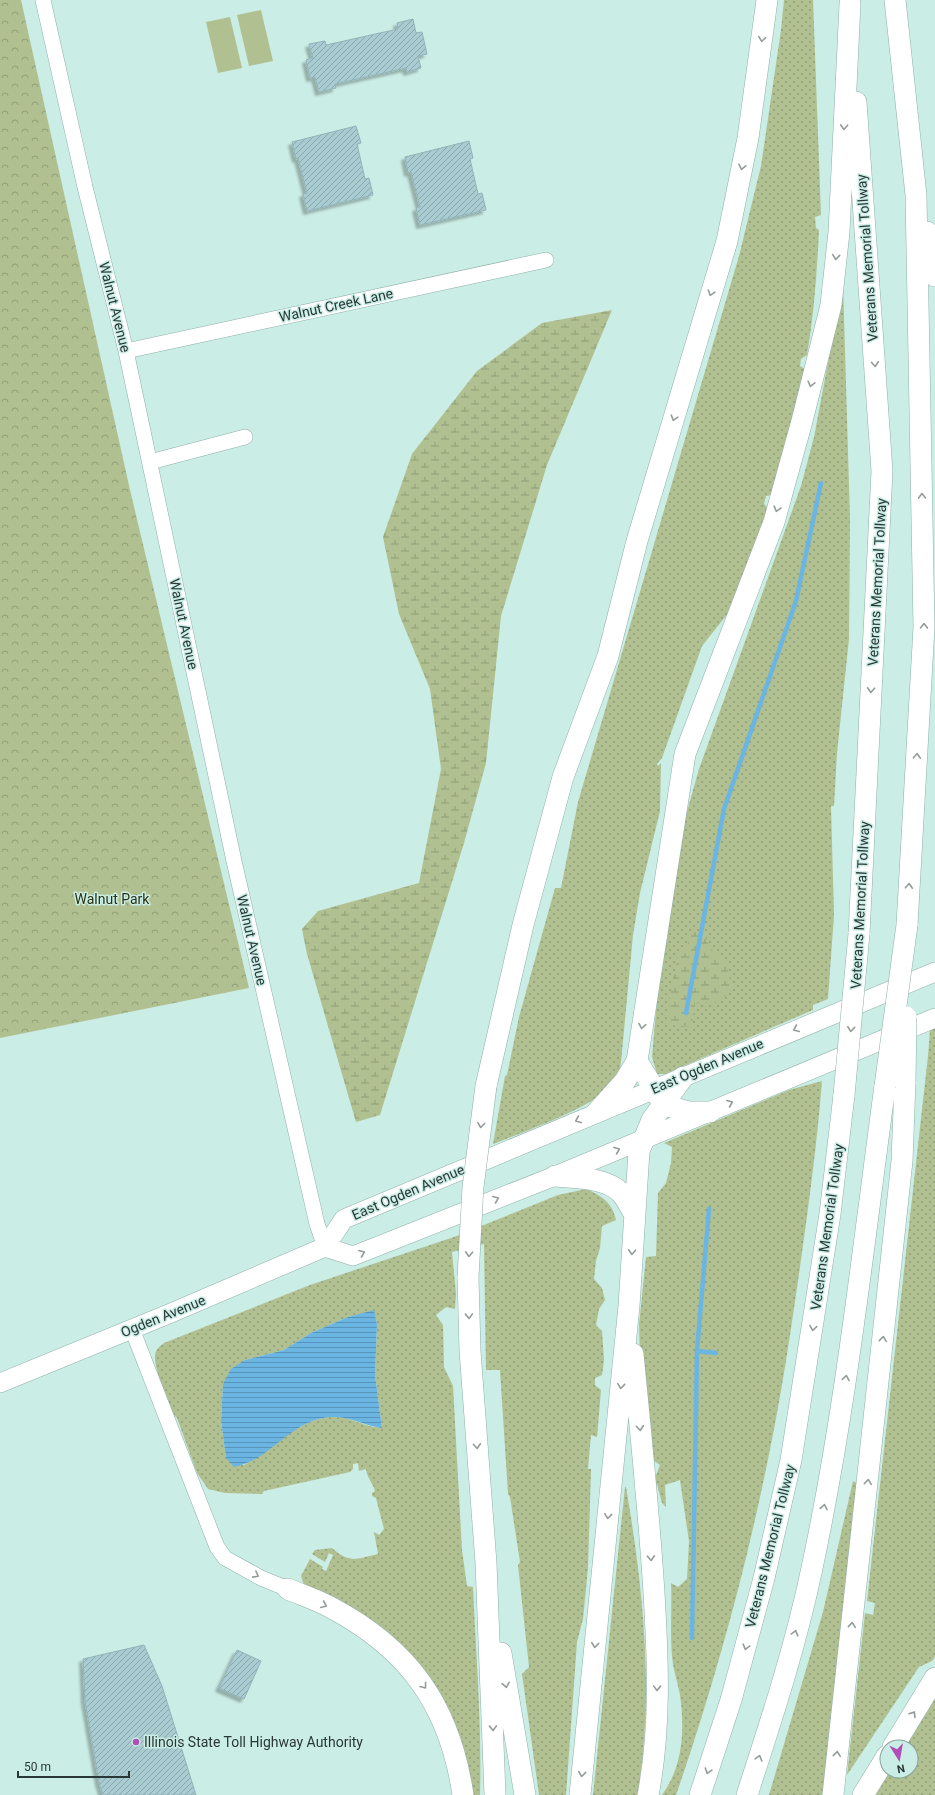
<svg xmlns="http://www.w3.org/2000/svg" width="935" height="1795" font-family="Roboto,sans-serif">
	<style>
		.grass { fill: url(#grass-dots); fill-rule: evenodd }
		.forest { fill: url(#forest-crowns) }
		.wetland { fill: url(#wetland-marsh) }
		.pitch { fill: #b1c091 }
		.water { fill: url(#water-rules) }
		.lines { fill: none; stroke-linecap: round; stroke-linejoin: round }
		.stream { stroke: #6bb5e3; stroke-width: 4.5 }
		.building { fill: url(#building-hatch); stroke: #91b3b9; filter: url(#shadow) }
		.minor-casing { stroke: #8eb0a8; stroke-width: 16 }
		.major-casing { stroke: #8eb0a8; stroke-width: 20 }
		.highway-casing { stroke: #8eb0a8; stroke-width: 22 }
		.minor { stroke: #fff; stroke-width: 15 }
		.major { stroke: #fff; stroke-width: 19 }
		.highway { stroke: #fff; stroke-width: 21 }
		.highway-bridge-casing { stroke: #8eb0a8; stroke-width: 22; stroke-linecap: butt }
		.highway-bridge { stroke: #fff; stroke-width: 21 }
		.oneway { stroke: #949c9a }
		.poi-dot { fill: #af4eb6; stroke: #caede5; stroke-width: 1.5 }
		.labels { text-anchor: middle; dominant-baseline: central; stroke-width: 3; stroke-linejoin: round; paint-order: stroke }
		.street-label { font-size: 14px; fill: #2a3835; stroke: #caede5 }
		.park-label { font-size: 14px; fill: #283011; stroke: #caede5 }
		.poi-label { font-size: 14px; fill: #2a3835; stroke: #caede5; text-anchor: start }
	</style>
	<defs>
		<pattern id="grass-dots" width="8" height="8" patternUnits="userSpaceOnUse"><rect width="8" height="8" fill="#b1c091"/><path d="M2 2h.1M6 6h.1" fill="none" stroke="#909d77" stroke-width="1.8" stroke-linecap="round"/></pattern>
		<pattern id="forest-crowns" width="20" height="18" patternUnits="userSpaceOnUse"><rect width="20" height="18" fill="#b1c091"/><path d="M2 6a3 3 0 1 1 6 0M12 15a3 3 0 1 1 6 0" fill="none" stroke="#909d77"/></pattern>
		<pattern id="wetland-marsh" width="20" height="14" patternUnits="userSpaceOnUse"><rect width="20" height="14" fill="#b1c091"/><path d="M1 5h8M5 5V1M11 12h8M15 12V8" fill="none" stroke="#909d77"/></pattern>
		<pattern id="water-rules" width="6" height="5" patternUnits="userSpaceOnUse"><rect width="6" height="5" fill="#6bb5e3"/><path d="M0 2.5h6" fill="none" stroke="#5894b9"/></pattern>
		<pattern id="building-hatch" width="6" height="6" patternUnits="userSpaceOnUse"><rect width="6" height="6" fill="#a9ccd2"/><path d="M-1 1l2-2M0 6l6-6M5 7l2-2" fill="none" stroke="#8aa7ab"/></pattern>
		<filter id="shadow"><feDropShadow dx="-3.5" dy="3.5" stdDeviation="1" flood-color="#0004"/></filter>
	</defs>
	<rect width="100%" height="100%" fill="#caede5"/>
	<path class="grass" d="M784,0H813L821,215L815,217L816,228L819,230C817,272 814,314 807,355L801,359L800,366L805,369L773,495L766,496L764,504L769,509L733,607L702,646L662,758L657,764L658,766L661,763L660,811L640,893L633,935L621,1062C620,1068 620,1076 617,1080C601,1105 523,1132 493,1144L505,1076L507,1075L519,1017L555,888H561L578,802L739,256L761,166L781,30Z
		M843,283L850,519L849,639L837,753L834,806H831L834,915L828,999L813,1005V1010L665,1074H657L652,1057L656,1010L679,840L699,769L801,486L814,437Z
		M935,1028V1657L932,1661L919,1667L847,1775L865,1613L873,1615L875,1603L867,1601L928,1056L930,1030Z
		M822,1081C817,1145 808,1210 799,1274C790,1336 781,1398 768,1459C745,1573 714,1685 676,1795H662C683,1766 685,1730 680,1695C678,1683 673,1670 672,1656C670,1632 672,1607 671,1583L678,1587L687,1579L689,1541L680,1480L665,1485L666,1507L662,1503L657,1484L653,1483L660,1465L647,1456L641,1396L639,1325L646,1257L656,1256L658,1193L666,1183L671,1163L672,1147L664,1143L789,1090Z
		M586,1189C602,1196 612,1202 616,1220L602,1226L600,1248L596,1261L594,1279L602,1288L605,1300L599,1309L596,1325L602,1331L604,1360L602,1375L595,1378V1385L601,1390L597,1437L591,1435L588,1469H591L588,1568L583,1619L577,1642L566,1795H539L522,1674L529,1667L518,1565L520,1562L510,1497L508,1494L500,1370H486L484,1244L452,1252L456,1294L455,1309L446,1307L436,1315L443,1325L444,1367L453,1386L462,1550L467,1586L473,1587C476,1656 482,1725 480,1795H472L441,1703L305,1588L301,1576L310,1559L323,1567L322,1569L326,1571L333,1555L329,1553L325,1562L312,1554L315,1550L332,1548C350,1564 356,1559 378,1554L374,1532L379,1535L384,1529L376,1498L372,1496V1493L375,1491C373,1483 367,1478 366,1469L359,1471L358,1463L353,1464V1469L350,1472L264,1491L262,1494L225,1493L208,1489L197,1473L177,1418L174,1415C168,1399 154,1371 155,1355C156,1349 160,1346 164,1343L310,1285L454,1237L558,1195ZM374,1311L377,1324L375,1375L382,1428C364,1427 351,1416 332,1417C297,1419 273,1449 244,1465L226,1458L221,1421L223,1384L245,1360L284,1350L311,1333L348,1317Z
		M853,1481L857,1483L823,1795H769L823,1612Z
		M625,1487H626C637,1551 645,1615 646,1680C647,1718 643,1757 638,1795H593Z
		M935,1699V1795H875L889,1771H911V1747H905Z"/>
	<path class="forest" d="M0,0H21L130,490L249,988L0,1038Z"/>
	<path class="wetland" d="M612,310L547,465L501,616L486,763L464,843L380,1115L356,1122L307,954L302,929L318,911L419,883L441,769L430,689L399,614L383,537L412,454L477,371L542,323Z
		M691,931L704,934L710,948L727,964L732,991L715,1003L695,1002L692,1027L669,1025L670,994L679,953L688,943Z"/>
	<path class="pitch" d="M261,10L273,61L249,66L237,15Z
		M230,17L242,68L218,73L206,22Z"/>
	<path class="water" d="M374,1310L377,1324L375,1375L382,1428C365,1426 350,1416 332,1417C290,1419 272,1460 234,1467L226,1458L221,1421L223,1384L231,1369L245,1360L284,1350L311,1333L348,1317Z"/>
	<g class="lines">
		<path class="stream" d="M686,1013L724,809L796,601L821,483
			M697,1351L716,1353
			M692,1638L697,1351L709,1209"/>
	</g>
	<path class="building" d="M413,19L416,33L422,32L427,54L418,56L421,68L407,72L406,68L335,84L336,88L319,92L315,77L310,78L306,60L313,58L309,44L325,41L326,45L398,29L397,23Z
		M356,126L361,143L357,144L365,179L369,178L373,195L307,211L303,194L307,193L298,158L296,159L292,142Z
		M469,141L473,158L470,159L478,194L482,193L486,210L420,225L416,208L420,207L411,172L408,173L405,157Z
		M144,1645L162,1686L196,1795H103L99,1782L85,1701L83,1659Z
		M237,1650L261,1661L244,1699L219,1688Z"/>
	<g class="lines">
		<g class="minor-casing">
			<path id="minor" d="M43,0L85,187L126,351L234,861L317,1224L325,1247
				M126,351L546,260
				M150,462L245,437
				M132,1329L217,1547L225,1558L261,1578L288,1589"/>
		</g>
		<g class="major-casing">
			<path id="major" d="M325,1247L344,1219L935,972
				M325,1247L353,1256L555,1176L935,1018
				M0,1383L171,1313L325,1247"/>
		</g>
		<g class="highway-casing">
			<path id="highway" d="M895,0L916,195L924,627L907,925
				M856,102L882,471L859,934
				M927,232L935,276
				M637,1061L664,1105L689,1112H710
				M486,1086L523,925L563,777L608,656L637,541L727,241L748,138L767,0
				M597,1112L625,1081L637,1061L685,754L774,522L802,421L831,305L839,232L850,4
				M555,1176C574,1177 609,1178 622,1194C627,1200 630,1207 634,1213
				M468,1277L470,1351L486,1563L495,1795
				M633,1354C641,1434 649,1513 654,1593C658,1660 661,1728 648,1795
				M288,1589C302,1595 317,1600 330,1607C410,1649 450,1707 463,1795
				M501,1653L525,1795
				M893,1747L935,1678
				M580,1795L629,1306L639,1151L652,1120L683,1077
				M700,1795L731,1700L764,1578L791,1460L830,1214L844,1095
				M747,1795C771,1721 796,1645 812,1568C846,1409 863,1247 885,1086
				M833,1795L902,1161L905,1082
				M863,1795L887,1756"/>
		</g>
		<use href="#minor" class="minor"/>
		<use href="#major" class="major"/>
		<use href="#highway" class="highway"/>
		<g class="highway-bridge-casing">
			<path id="highway-bridge" d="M905,1082L906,1017
				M885,1086L907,925
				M844,1095L859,934
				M468,1277L473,1187L486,1086"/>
		</g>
		<use href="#highway-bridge" class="highway-bridge"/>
	</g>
	<defs><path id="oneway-chevron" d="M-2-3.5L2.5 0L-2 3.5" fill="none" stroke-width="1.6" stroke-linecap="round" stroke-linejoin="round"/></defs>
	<g class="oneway">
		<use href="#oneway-chevron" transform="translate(762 39) rotate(98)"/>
		<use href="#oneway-chevron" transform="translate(844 127) rotate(93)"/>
		<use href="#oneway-chevron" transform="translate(742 167) rotate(102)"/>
		<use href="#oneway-chevron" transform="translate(836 257) rotate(96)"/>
		<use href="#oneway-chevron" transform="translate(711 293) rotate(107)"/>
		<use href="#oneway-chevron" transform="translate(875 364) rotate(86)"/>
		<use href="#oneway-chevron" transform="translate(811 384) rotate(104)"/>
		<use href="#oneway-chevron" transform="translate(674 418) rotate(107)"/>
		<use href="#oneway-chevron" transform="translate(922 496) rotate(-91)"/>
		<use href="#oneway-chevron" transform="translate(777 509) rotate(106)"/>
		<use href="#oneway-chevron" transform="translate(924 626) rotate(-89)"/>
		<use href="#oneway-chevron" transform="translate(871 690) rotate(93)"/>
		<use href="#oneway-chevron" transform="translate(917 756) rotate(-87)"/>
		<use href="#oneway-chevron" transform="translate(909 886) rotate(-87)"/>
		<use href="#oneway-chevron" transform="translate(642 1026) rotate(99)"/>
		<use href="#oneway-chevron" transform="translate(796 1029) rotate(157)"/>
		<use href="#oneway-chevron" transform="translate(851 1029) rotate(96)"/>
		<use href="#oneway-chevron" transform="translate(730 1103) rotate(-22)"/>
		<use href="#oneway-chevron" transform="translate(578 1120) rotate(157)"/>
		<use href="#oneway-chevron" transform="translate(481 1125) rotate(97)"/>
		<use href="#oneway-chevron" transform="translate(617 1150) rotate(-22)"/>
		<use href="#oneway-chevron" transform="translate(496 1199) rotate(-22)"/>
		<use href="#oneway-chevron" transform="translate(632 1252) rotate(93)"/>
		<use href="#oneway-chevron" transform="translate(362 1253) rotate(-22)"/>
		<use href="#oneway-chevron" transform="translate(469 1254) rotate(93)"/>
		<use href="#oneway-chevron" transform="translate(469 1316) rotate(88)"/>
		<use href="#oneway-chevron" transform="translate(813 1328) rotate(99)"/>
		<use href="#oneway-chevron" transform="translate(883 1339) rotate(-84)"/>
		<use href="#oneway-chevron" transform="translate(846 1378) rotate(-81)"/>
		<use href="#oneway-chevron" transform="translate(621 1386) rotate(96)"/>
		<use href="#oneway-chevron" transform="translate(640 1428) rotate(85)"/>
		<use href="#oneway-chevron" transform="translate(477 1446) rotate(86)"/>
		<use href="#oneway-chevron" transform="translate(868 1482) rotate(-84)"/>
		<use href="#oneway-chevron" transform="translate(824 1507) rotate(-79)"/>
		<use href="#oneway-chevron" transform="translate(608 1516) rotate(96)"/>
		<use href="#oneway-chevron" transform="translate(651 1558) rotate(87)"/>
		<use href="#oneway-chevron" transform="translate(256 1575) rotate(28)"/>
		<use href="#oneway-chevron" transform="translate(324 1605) rotate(23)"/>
		<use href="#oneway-chevron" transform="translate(852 1625) rotate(-84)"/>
		<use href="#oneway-chevron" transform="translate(795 1633) rotate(-75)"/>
		<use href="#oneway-chevron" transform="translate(595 1645) rotate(96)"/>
		<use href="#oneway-chevron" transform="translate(746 1647) rotate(105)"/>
		<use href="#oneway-chevron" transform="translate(506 1685) rotate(80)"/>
		<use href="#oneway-chevron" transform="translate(424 1686) rotate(53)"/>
		<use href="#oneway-chevron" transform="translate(657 1688) rotate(92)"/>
		<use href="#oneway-chevron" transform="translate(913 1714) rotate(-58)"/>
		<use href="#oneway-chevron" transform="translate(493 1728) rotate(88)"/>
		<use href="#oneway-chevron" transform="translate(837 1754) rotate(-84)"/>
		<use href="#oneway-chevron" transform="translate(759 1758) rotate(-73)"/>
		<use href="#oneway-chevron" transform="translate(708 1771) rotate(108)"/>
		<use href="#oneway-chevron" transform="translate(582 1774) rotate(96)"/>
	</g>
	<circle class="poi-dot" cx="136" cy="1742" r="4"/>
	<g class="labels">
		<g class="street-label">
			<text transform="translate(867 258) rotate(-94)">Veterans Memorial Tollway</text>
			<text transform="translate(336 305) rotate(-12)">Walnut Creek Lane</text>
			<text transform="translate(115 307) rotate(76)">Walnut Avenue</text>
			<text transform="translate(877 582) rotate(-87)">Veterans Memorial Tollway</text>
			<text transform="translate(184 624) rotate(78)">Walnut Avenue</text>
			<text transform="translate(860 905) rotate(-87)">Veterans Memorial Tollway</text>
			<text transform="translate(252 940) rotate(77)">Walnut Avenue</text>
			<text transform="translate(707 1066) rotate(-23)">East Ogden Avenue</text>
			<text transform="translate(408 1192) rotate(-23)">East Ogden Avenue</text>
			<text transform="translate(827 1227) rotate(-82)">Veterans Memorial Tollway</text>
			<text transform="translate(163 1316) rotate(-22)">Ogden Avenue</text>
			<text transform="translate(770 1546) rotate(-76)">Veterans Memorial Tollway</text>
		</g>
		<g class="park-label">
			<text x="112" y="899">Walnut Park</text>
		</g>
		<g class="poi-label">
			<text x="144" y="1742">Illinois State Toll Highway Authority</text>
		</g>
	</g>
	<g transform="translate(899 1759) rotate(169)"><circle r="19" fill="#caede5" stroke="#8aa59f"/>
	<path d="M0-3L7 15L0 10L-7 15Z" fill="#af4eb6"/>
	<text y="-6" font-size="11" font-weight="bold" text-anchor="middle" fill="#2a3835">N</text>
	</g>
	<path d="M18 1771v6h111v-6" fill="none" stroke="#2a3835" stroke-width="2"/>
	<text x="24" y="1771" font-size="12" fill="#2a3835" stroke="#caede5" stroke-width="3" paint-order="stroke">50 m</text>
</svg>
